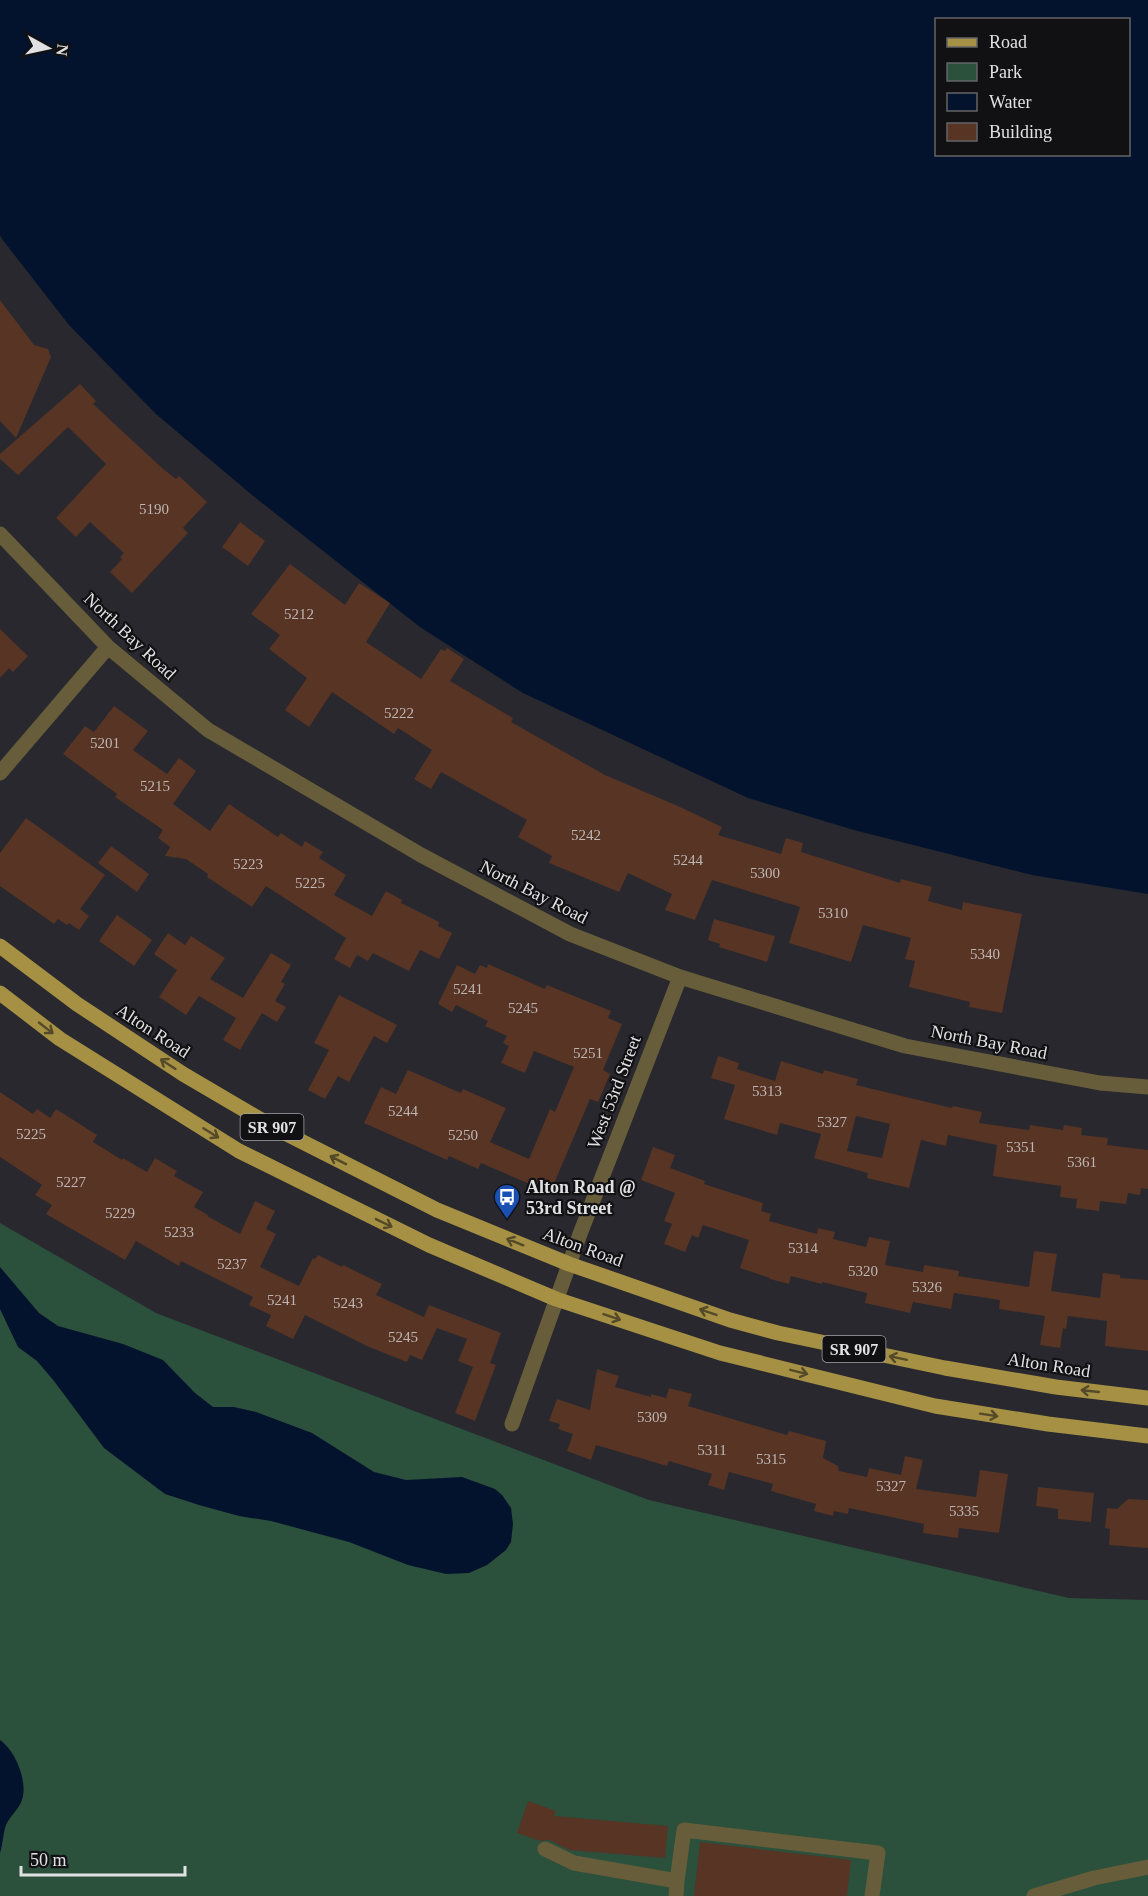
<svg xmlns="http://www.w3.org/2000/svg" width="1148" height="1896" font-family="Georgia,serif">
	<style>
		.green { fill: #2b503c }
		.water { fill: #04132d; fill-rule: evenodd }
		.building { fill: #573424; fill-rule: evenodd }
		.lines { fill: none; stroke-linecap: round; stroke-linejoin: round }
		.minor { stroke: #675d3a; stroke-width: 15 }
		.major { stroke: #a59043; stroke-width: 15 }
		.oneway { stroke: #544a29 }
		.labels { text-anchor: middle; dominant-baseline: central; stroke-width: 4.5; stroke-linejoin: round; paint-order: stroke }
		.number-label { font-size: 15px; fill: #beb6b4 }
		.shield { fill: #111114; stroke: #a3a3a6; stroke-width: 1.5 }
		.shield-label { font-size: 16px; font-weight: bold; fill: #e1e1e4 }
		.street-label { font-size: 18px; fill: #e1e1e4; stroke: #111114 }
		.poi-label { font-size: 18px; font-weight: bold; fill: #e1e1e4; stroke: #111114; text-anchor: start }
	</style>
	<rect width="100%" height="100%" fill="#28282e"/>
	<path class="green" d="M0,1223L156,1313L649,1500L1069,1598L1148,1600V1896H0Z"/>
	<path class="water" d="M0,0H1148V894L1032,875L854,830L748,798L523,693L420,627L257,499L156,414L69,325L2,239L0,235ZM936,20H1128V154H936Z
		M0,1267L39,1313L58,1326L123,1344L163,1360L195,1393L213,1407H234L256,1412L312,1433L374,1472L406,1480L462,1477L495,1489L502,1495L511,1508L513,1524L511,1542L506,1550L487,1565L469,1573L446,1574L408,1565L349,1542L271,1521L239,1516L199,1505L165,1494L104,1448L54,1381L37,1361L18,1347L0,1309Z
		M0,1740C16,1751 28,1782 22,1800C19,1809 10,1816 6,1825C3,1833 3,1844 0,1853Z"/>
	<path class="building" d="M0,300L34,345L48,349L51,357L16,438L0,421Z
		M80,384L96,401L93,404L162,468L176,479L179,476L207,502L183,528L188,533L132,593L110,572L122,559L120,557L124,553L90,522L76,537L56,518L106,464L68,427L18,475L0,459V454Z
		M240,522L265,541L248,566L222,547Z
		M290,564L345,605L359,583L390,603L366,642L421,679L441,649L445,651L447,648L464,659L450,681L513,718L511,722L605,775L678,806L722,827L718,835L781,854L786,838L803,843L801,852L900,883L901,879L932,887L928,901L962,910L963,902L1022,914L1002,1013L969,1007L970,1002L909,987L915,961L905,959L911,938L863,925L851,962L789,943L800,907L712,880L695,920L665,910L672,894L628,873L619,892L549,863L552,856L518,837L527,820L441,772L431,789L414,779L432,750L398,728L394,734L332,692L309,727L285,710L307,678L269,649L280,635L251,614Z
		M0,629L28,656L13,672L9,668L0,678Z
		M114,706L148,731L133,750L167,774L179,758L196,771L173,804L210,831L229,804L278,837L281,833L302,847L305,841L323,852L319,858L346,875L334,895L372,916L386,891L402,900L401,903L439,922L438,926L452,933L439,959L420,950L409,971L373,953L368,961L357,955L350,968L334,959L346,938L266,886L252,907L207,877L208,874L186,859L165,856L170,847L158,838L163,830L115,797L117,794L63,754L85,726L94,732Z
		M26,818L105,875L80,909L89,916L79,930L69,923L67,925L58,919L54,924L0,886V853Z
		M111,846L149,874L137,892L98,863Z
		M117,915L152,940L134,966L99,941Z
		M714,919L775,936L767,962L719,947L720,944L708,940Z
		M168,933L185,945L191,936L225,958L210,979L243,998L271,953L291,965L281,982L285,984L275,1001L286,1007L277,1022L262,1013L240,1050L223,1040L236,1018L199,996L186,1015L159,997L177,970L154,954Z
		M488,964L545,989L547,985L611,1011L608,1018L622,1024L603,1070L610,1074L598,1102L590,1099L550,1193L481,1163L478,1169L449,1156L447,1160L364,1123L381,1087L396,1094L408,1070L461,1093L463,1089L506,1108L490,1142L529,1159L550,1109L555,1112L574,1067L534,1051L525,1073L501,1063L509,1046L503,1043L507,1036L485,1026L488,1021L456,1005L452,1012L438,1004L457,965L475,974L480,965L487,968Z
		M339,995L397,1025L387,1043L374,1036L349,1082L338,1076L325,1099L308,1090L329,1050L314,1043Z
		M718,1056L739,1063L737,1069L775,1081L781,1061L823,1074L824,1070L858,1079L856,1085L952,1108L953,1106L982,1112L979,1123L1029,1130L1030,1125L1063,1130L1064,1125L1082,1128L1081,1135L1108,1138L1107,1145L1148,1150V1189L1141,1188L1140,1195L1128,1193L1126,1204L1100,1201L1099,1211L1076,1208L1077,1199L1060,1197L1061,1186L993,1176L997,1145L948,1135L946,1146L921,1140L909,1188L867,1178L868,1173L814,1158L821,1134L780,1123L777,1135L724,1119L735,1085L711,1078ZM856,1116L890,1124L882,1158L847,1151Z
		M0,1092L33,1114L37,1109L50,1118L56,1109L97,1135L93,1142L122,1160L123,1158L147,1172L155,1158L177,1171L174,1176L203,1192L194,1207L208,1215L207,1216L240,1234L255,1201L275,1211L266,1229L276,1234L260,1267L299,1286L313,1258L315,1259L318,1255L342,1267L343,1265L382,1284L376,1295L424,1317L429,1305L501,1333L490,1363L496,1365L475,1421L455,1413L473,1367L458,1361L467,1339L437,1328L422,1360L410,1355L407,1362L369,1347L305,1315L293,1339L266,1326L271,1315L249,1305L253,1297L181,1261L179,1266L136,1241L125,1260L46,1214L52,1205L35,1195L42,1185L0,1157Z
		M653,1147L675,1155L670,1168L705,1181L704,1184L763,1203L761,1211L771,1214L769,1221L817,1234L818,1228L835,1232L833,1239L866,1247L869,1237L890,1241L885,1265L923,1272L924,1265L959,1271L958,1276L1029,1287L1034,1251L1057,1254L1051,1291L1100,1298L1103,1273L1120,1275V1278L1148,1280V1351L1105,1346L1107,1321L1068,1316L1066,1329L1063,1328L1060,1348L1040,1345L1045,1316L999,1309L1000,1300L954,1293L951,1309L913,1302L910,1313L865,1303L867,1293L822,1282V1284L791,1276L789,1284L770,1279V1278L740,1268L749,1240L703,1225L698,1238L692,1235L685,1252L664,1244L672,1224L664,1221L675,1193L641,1180Z
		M597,1369L619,1376L615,1387L651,1397V1394L666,1398L669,1388L692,1394L688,1406L787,1435L789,1431L826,1441L823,1458L838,1466L839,1471L867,1477L869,1468L901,1475L905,1456L923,1460L916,1489L976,1497L980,1470L1008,1474L999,1533L959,1528L958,1538L923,1533L924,1524L849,1508L848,1514L834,1511L833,1516L814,1511L816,1504L771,1491L773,1484L729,1472L724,1490L708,1485L712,1474L669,1461L667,1466L596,1445L591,1460L567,1451L573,1434L558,1429L560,1424L549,1421L557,1399L590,1410Z
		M1038,1487L1094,1493L1091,1522L1058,1519V1509L1036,1506Z
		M1128,1499L1148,1500V1548L1109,1545L1110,1529L1105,1528L1107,1508L1117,1509Z
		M528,1801L556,1811L554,1816L668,1826L665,1858L569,1850L549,1840L540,1841L517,1833Z
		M700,1842L851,1860L847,1896H694Z"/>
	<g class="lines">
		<path class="minor" d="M0,534L108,647L208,730L421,855L570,934L680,977L905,1046L1100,1083L1148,1087
			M0,773L108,647
			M512,1424L580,1234L680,977
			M545,1849L574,1863L677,1881L684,1830L878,1853L872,1896
			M676,1896L677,1881
			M1034,1896L1094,1878L1148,1867"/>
		<path class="major" d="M0,946L77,1004L183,1074L275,1128L437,1210L569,1264L730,1320L778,1333L945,1368L1056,1387L1148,1398
			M0,993L60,1039L239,1151L429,1245L556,1299L720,1353L935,1406L1048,1424L1148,1436"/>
	</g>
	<defs><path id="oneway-shaft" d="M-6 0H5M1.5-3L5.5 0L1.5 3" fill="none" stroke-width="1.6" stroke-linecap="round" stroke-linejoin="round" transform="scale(1.5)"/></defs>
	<g class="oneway">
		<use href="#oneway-shaft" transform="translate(46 1028) rotate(38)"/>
		<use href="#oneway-shaft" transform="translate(168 1064) rotate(-147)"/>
		<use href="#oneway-shaft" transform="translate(211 1133) rotate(32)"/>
		<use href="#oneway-shaft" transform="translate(338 1160) rotate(-153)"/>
		<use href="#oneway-shaft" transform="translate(384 1223) rotate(26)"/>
		<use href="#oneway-shaft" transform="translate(515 1242) rotate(-158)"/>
		<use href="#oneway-shaft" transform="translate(708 1312) rotate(-161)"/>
		<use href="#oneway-shaft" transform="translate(612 1317) rotate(19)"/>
		<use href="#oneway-shaft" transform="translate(898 1358) rotate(-168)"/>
		<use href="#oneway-shaft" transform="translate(799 1372) rotate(14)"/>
		<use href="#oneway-shaft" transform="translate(1090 1391) rotate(-174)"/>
		<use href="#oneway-shaft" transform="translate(989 1415) rotate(9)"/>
	</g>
	<defs>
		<g id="bus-pin" transform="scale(1.35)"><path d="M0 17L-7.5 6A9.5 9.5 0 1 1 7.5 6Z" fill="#1a4fb4" stroke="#111114"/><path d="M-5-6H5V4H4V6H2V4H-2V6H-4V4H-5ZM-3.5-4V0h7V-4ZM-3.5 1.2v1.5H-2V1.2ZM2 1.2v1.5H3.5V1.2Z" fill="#fff"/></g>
	</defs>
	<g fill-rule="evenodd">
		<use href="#bus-pin" x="507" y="1197"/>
	</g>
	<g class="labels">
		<g class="number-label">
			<text x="154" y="509">5190</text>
			<text x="299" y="614">5212</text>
			<text x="399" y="713">5222</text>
			<text x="105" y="743">5201</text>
			<text x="155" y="786">5215</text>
			<text x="586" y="835">5242</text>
			<text x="688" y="860">5244</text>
			<text x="248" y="864">5223</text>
			<text x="765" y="873">5300</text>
			<text x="310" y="883">5225</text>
			<text x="833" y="913">5310</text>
			<text x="985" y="954">5340</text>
			<text x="468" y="989">5241</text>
			<text x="523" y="1008">5245</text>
			<text x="588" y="1053">5251</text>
			<text x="767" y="1091">5313</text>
			<text x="403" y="1111">5244</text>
			<text x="832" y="1122">5327</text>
			<text x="31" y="1134">5225</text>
			<text x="463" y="1135">5250</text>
			<text x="1021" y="1147">5351</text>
			<text x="1082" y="1162">5361</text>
			<text x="71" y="1182">5227</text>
			<text x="120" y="1213">5229</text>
			<text x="179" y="1232">5233</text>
			<text x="803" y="1248">5314</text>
			<text x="232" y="1264">5237</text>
			<text x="863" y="1271">5320</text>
			<text x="927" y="1287">5326</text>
			<text x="282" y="1300">5241</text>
			<text x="348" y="1303">5243</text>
			<text x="403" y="1337">5245</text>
			<text x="652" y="1417">5309</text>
			<text x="712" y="1450">5311</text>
			<text x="771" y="1459">5315</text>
			<text x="891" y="1486">5327</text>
			<text x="964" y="1511">5335</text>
		</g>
		<g class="shield">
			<rect x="240.5" y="1114" width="63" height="26" rx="4.5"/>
			<rect x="822.5" y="1336" width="63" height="26" rx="4.5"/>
		</g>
		<g class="shield-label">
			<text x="272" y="1127">SR 907</text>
			<text x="854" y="1349">SR 907</text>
		</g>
		<g class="street-label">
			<text transform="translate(130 636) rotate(43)">North Bay Road</text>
			<text transform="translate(534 892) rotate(27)">North Bay Road</text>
			<text transform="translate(153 1031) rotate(33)">Alton Road</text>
			<text transform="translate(989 1042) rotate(11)">North Bay Road</text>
			<text transform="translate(614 1092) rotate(-69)">West 53rd Street</text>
			<text transform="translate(583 1247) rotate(20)">Alton Road</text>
			<text transform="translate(1049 1365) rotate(9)">Alton Road</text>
		</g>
		<g class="poi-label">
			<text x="526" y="1187">Alton Road @<tspan x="526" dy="21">53rd Street</tspan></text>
		</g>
	</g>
	<rect x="935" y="18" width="195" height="138" fill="#111114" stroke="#646467" stroke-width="1.5"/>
	<rect x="947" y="38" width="30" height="9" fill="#a59043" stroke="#646467" stroke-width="1.5"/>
	<text x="989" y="48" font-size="18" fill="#e1e1e4">Road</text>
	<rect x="947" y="63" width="30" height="18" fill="#2b503c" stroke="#646467" stroke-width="1.5"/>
	<text x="989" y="78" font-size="18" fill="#e1e1e4">Park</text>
	<rect x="947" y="93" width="30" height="18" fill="#04132d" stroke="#646467" stroke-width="1.5"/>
	<text x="989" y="108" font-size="18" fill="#e1e1e4">Water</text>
	<rect x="947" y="123" width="30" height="18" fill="#573424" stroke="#646467" stroke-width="1.5"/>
	<text x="989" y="138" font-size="18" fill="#e1e1e4">Building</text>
	<g transform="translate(48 48) rotate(98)" stroke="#111114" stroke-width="4.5" paint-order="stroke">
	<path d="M0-4.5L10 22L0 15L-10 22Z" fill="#e1e1e4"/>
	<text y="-9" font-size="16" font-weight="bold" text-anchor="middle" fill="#e1e1e4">N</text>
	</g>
	<path d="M21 1866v9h164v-9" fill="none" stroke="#e1e1e4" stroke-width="3"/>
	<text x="30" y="1866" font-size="18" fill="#e1e1e4" stroke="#111114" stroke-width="4.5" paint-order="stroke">50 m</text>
</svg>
